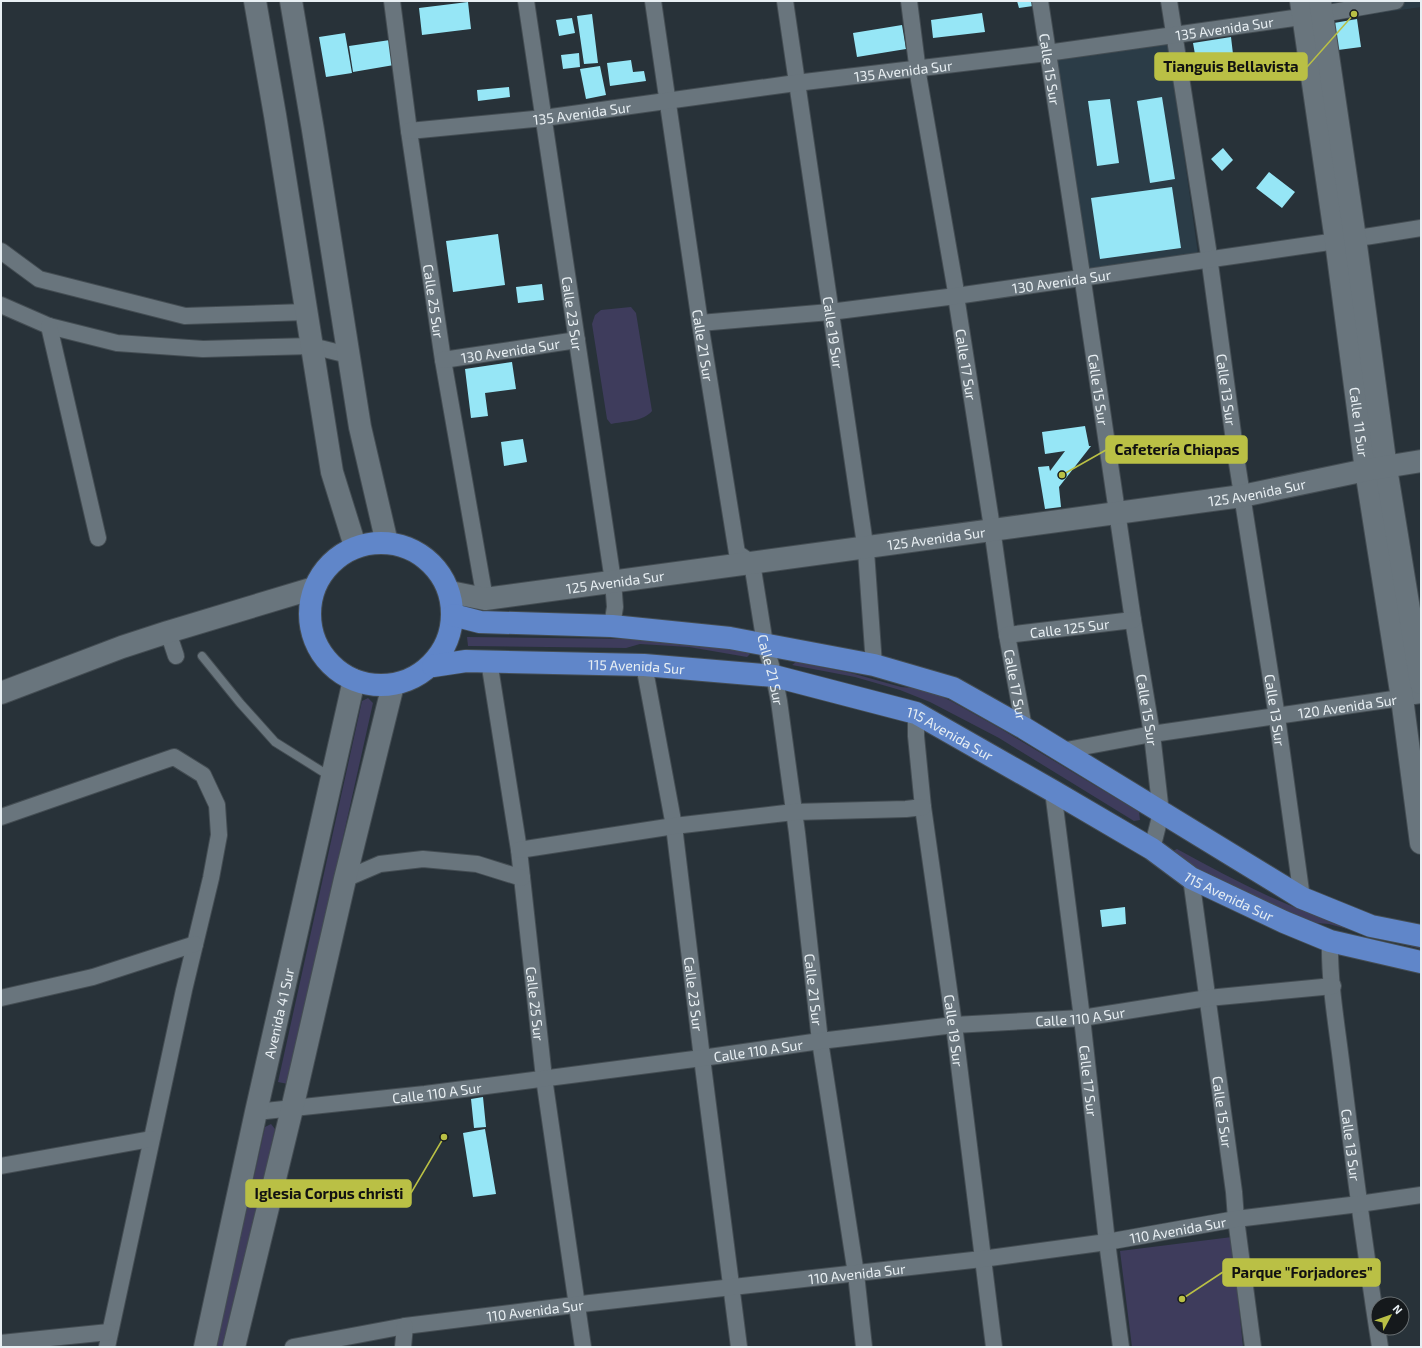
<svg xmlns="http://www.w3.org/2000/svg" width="1422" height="1348" font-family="'Exo 2',sans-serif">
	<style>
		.built { fill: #2b3c47 }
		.green { fill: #3e3c5c }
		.building { fill: #96e6f6 }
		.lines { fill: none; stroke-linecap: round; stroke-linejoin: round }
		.lane-casing { stroke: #444d53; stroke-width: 10 }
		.street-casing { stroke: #444d53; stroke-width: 18 }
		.secondary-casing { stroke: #444d53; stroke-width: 24 }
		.primary-casing { stroke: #444d53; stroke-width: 24 }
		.lane { stroke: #69757d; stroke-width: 8 }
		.street { stroke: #69757d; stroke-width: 16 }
		.secondary { stroke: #69757d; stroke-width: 22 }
		.primary { stroke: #6086c9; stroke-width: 22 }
		.labels { text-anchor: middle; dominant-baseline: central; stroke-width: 4; stroke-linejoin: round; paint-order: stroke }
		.street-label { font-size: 14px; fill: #e8eff3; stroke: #15191c }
		.leader { fill: none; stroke: #bac045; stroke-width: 1.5 }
		.callout-dot { fill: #bac045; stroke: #15191c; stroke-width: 1.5 }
		.callout { fill: #bac045; stroke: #bac045; stroke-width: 1.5 }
		.callout-label { font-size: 15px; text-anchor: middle; font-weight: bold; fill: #111 }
	</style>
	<rect width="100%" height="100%" fill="#283239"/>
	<path class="built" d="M1329,1H1421V7L1332,20Z
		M1168,41L1198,254L1086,270L1056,56Z"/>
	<path class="green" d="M631,307L636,313L652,411C643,422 624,421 611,424L607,419L592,324L595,315L601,310Z
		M467,637L632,639L689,643L747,652L750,654L747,657L689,647L640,644L626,648L468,646Z
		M796,662L851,673L901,687L925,689L951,701L1001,729L1139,812L1140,820L1134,821L999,738L930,702L900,690L855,677L792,665Z
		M368,698L373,703L288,1084L278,1082L362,701Z
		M1177,849C1221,873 1265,897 1312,914C1347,926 1385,935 1421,945V949L1329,924L1306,922L1268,907L1174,857L1173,851Z
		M271,1124L275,1129L226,1347H216L265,1127Z
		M1232,1237L1243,1347H1132L1120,1251Z"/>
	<path class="building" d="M1017,1H1033V6L1019,8Z
		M468,2L471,29L422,35L419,8Z
		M982,13L985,32L933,38L931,20Z
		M592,14L598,63L584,64L577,16Z
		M572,18L575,33L559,36L556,20Z
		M1357,19L1361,47L1338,50L1334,23Z
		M902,25L906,49L857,57L853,33Z
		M345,33L352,73L326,77L319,37Z
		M1231,37L1233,54L1196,60L1193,43Z
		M390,40L394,65L353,72L349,46Z
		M579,53L580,67L563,69L561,55Z
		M631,60L633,72L644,71L646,81L610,86L607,63Z
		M600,66L606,95L586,99L580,69Z
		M509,87L510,97L478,101L477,90Z
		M1162,97L1175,179L1150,183L1137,101Z
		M1110,99L1119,163L1097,166L1088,101Z
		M1223,148L1233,160L1222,171L1211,159Z
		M1269,172L1295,192L1282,208L1256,188Z
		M1172,187L1181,248L1100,259L1091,198Z
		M498,234L505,285L453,292L446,241Z
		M542,284L544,300L518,303L516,287Z
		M512,362L516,389L485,393L488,416L471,418L465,369Z
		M1085,426L1089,446H1091L1059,487L1061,507L1045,509L1038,467L1049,466L1050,471L1065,451L1045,454L1042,432Z
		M523,439L527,462L504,466L501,442Z
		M1125,907L1126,924L1102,927L1100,910Z
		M483,1097L486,1127L474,1128L471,1099Z
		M485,1129L496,1194L473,1197L463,1133Z"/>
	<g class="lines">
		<g class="lane-casing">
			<path id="lane" d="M202,656L240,703L275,742L331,777"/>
		</g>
		<g class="street-casing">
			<g id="street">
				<path id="s1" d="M392,1L409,131L443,360L485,599"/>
				<path id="s2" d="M526,1L613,581L615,607L612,626"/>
				<path id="s3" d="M653,1L700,323L737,553L752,563L765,644L774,676L779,701L797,833L820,1041L856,1274L864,1347"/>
				<path id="s4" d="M785,1L866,551L874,665"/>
				<path id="s5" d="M909,1L919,80L955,286L956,296L991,521L1007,635L1024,728"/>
				<path id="s6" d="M1040,1L1081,268L1133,620L1152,734L1161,813L1152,849"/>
				<path id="s7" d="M1169,1L1208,249L1237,463L1277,717L1302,898"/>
				<path id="s8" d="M409,131L544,118L796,83L1047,53L1322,14L1396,1"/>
				<path d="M1,251L39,279L185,316L306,312"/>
				<path d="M1,305L49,326L117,343L203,349L312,346L348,355"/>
				<path id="s9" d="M700,323L830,312L956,296L1371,236L1421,228"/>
				<path d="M49,326L98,538"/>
				<path id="s10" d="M443,360L577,340"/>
				<path d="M168,632L176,656"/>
				<path id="s11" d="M1007,635L1133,620"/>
				<path id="s12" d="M489,661L519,850L544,1078L583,1347"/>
				<path id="s13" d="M644,665L674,826L702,1058L739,1347"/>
				<path id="s14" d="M916,713V736L923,807L954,1025L994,1347"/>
				<path id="s15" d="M1061,751L1152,734L1421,695"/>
				<path id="s16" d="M1053,791L1082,1018L1107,1242L1121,1347"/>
				<path d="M1,817L174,757L203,775L217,805L219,835L211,878L184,990L107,1347"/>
				<path d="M519,850L674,826L794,812L906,809L923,807"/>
				<path id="s17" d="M1191,878L1234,1192L1236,1219L1253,1347"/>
				<path d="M345,879L380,864L423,859L477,864L522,878"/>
				<path id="s18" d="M1330,941C1329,986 1338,1032 1343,1077C1354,1167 1366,1257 1380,1347"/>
				<path d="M1,998L93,977L195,944"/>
				<path id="s19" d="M256,1112L425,1094L702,1058L820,1041L954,1025L1082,1018L1208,998L1333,986"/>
				<path d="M1,1166L151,1139"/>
				<path d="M1,1343L109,1332"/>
				<path id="s20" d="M293,1347L405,1326L590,1303L982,1259L1107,1242L1236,1219L1359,1204L1421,1195"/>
				<path d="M403,1347L405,1326"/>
			</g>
		</g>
		<g class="secondary-casing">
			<g id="secondary">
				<path d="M255,1L275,115L332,472L355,546"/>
				<path d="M291,1L313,130L360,427L387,543"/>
				<path id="s21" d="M1301,1L1336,241L1366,470L1402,698L1421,843"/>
				<path d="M1320,1L1355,238L1386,468L1421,683"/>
				<path id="s22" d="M450,592L485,599L1242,496L1366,470L1421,461"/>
				<path d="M1,693L122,647L168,632L314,588"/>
				<path id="s23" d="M205,1347L256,1112L354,680"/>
				<path d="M234,1347L292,1109L345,879L393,685"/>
			</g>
		</g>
		<g class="primary-casing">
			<g id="primary">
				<circle cx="381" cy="614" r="71"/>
				<path d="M453,615L480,622L612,626L730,638L874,665L953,688L1024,728L1302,898L1371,926L1421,936"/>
				<path id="s24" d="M433,666L466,661L644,665L774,676L916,713L1053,791L1152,849L1191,878L1284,922L1330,941L1421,962"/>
			</g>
		</g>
		<use href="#lane" class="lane"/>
		<use href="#street" class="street"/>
		<use href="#secondary" class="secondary"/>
		<use href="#primary" class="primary"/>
	</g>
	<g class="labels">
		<g class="street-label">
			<text stroke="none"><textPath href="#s8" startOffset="822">135 Avenida Sur</textPath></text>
			<text stroke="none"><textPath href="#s6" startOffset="69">Calle 15 Sur</textPath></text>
			<text stroke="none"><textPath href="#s8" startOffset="498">135 Avenida Sur</textPath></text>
			<text stroke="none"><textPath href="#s8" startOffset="174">135 Avenida Sur</textPath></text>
			<text stroke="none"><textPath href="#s9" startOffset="364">130 Avenida Sur</textPath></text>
			<text stroke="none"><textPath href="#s1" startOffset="303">Calle 25 Sur</textPath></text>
			<text stroke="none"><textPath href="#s2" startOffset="316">Calle 23 Sur</textPath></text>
			<text stroke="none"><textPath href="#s4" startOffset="335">Calle 19 Sur</textPath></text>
			<text stroke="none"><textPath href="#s3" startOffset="348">Calle 21 Sur</textPath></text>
			<text stroke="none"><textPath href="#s10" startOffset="68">130 Avenida Sur</textPath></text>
			<text stroke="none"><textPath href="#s5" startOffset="368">Calle 17 Sur</textPath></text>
			<text stroke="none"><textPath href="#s6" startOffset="393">Calle 15 Sur</textPath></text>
			<text stroke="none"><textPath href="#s7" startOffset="393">Calle 13 Sur</textPath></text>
			<text stroke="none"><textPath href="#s21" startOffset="425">Calle 11 Sur</textPath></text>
			<text stroke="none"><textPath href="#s22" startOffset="815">125 Avenida Sur</textPath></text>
			<text stroke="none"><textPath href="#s22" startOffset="491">125 Avenida Sur</textPath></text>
			<text stroke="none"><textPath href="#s22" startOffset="167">125 Avenida Sur</textPath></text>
			<text stroke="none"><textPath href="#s11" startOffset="63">Calle 125 Sur</textPath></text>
			<text stroke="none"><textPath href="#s24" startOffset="204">115 Avenida Sur</textPath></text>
			<text stroke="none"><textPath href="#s3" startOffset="685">Calle 21 Sur</textPath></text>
			<text stroke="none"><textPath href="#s5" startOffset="692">Calle 17 Sur</textPath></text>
			<text stroke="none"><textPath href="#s15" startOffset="290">120 Avenida Sur</textPath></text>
			<text stroke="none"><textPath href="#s6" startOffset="717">Calle 15 Sur</textPath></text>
			<text stroke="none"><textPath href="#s7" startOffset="717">Calle 13 Sur</textPath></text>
			<text stroke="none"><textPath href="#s24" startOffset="528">115 Avenida Sur</textPath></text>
			<text stroke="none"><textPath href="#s24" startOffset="852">115 Avenida Sur</textPath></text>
			<text stroke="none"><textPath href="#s3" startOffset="1008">Calle 21 Sur</textPath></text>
			<text stroke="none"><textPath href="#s13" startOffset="333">Calle 23 Sur</textPath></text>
			<text stroke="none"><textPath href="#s12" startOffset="346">Calle 25 Sur</textPath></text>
			<text stroke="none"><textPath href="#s23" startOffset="342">Avenida 41 Sur</textPath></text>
			<text stroke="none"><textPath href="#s19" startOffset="830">Calle 110 A Sur</textPath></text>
			<text stroke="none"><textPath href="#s14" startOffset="320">Calle 19 Sur</textPath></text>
			<text stroke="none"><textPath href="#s19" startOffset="506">Calle 110 A Sur</textPath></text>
			<text stroke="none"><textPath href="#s16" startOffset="292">Calle 17 Sur</textPath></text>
			<text stroke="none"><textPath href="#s19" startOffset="182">Calle 110 A Sur</textPath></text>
			<text stroke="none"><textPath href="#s17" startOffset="236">Calle 15 Sur</textPath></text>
			<text stroke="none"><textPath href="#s18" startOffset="205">Calle 13 Sur</textPath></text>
			<text stroke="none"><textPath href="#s20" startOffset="893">110 Avenida Sur</textPath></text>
			<text stroke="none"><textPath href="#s20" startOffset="569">110 Avenida Sur</textPath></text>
			<text stroke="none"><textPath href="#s20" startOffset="245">110 Avenida Sur</textPath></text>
		</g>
	</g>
	<path class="leader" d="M1354 14L1307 67M1062 475L1106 450M444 1137L411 1193M1182 1299L1223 1272"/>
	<g class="callout-dot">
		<circle cx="1354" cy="14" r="4"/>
		<circle cx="1062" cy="475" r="4"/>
		<circle cx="444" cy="1137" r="4"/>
		<circle cx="1182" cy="1299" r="4"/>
	</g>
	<g class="callout">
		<rect x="1155" y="53" width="152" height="27" rx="4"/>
		<rect x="1106" y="436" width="141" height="27" rx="4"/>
		<rect x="246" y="1180" width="165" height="27" rx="4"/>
		<rect x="1223" y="1259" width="157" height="27" rx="4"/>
	</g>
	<g class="callout-label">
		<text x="1231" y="72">Tianguis Bellavista</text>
		<text x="1177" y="455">Cafetería Chiapas</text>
		<text x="329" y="1199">Iglesia Corpus christi</text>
		<text x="1302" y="1278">Parque "Forjadores"</text>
	</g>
	<rect width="1422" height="1348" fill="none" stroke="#e8eff3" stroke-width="4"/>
	<g transform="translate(1390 1316) rotate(49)"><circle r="19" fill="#15191c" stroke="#696f72"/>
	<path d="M0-3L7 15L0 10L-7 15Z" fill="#bac045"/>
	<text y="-6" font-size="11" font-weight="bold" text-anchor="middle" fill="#e8eff3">N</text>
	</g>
</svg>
